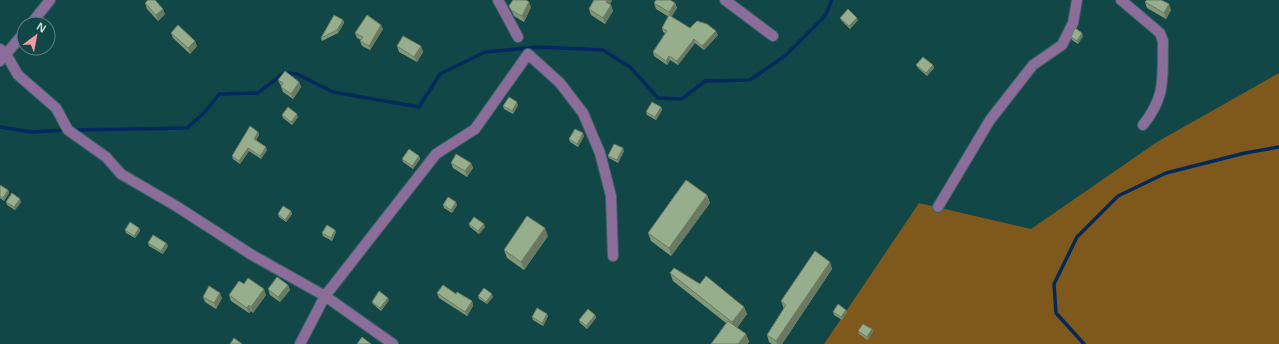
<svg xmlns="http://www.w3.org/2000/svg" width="1279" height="344" font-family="'Noto Sans',sans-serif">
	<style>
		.green { fill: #7e591b }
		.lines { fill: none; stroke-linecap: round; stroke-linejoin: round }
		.stream { stroke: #002a5d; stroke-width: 3.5 }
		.minor-casing { stroke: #356565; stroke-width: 12 }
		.minor { stroke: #8c6d9a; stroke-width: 10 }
		.wall { fill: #829678 }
		.shaded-wall { fill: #6a7a62 }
		.building { fill: #97ae8c; stroke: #6a7a62 }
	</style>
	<rect width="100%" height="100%" fill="#114747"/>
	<path class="green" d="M1279,73V344H824L919,203L1031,229L1157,142Z"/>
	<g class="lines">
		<path class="stream" d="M0,127L32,132L67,130
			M73,130L187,128L205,112L219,94L258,93L284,73L297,74L333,92L419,107L440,74L485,52L539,47L603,50L630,67L658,98L682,99L705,81L750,80L785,56L825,16L832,0
			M1084,344L1056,313L1054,284L1077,237L1118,196L1166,173L1245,153L1279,147"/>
		<g class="minor-casing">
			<path id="minor" d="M498,0L518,37
				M725,0L773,36
				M1121,0L1160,33L1163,41C1162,77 1167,95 1143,125
				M31,24L50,0
				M0,49L6,54L18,75L56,108L68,130L106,157L121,174L176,206L252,255L325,296L393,344
				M0,61L24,33
				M938,207L990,120L1033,65L1062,45L1073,23L1077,0
				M300,344L325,296L436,154L475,129L528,54L560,83L583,113L600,153L611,196L613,256"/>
		</g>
		<use href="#minor" class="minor"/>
	</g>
	<path class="wall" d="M594,0H612L610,4L611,5L613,11L605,24L591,15L589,9Z
		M1145,2L1171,10L1166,19L1147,8Z
		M145,3L165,14L158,21L147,9Z
		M654,3H675L677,8L671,17L690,28L718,35L704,50L695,43L678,65L670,60L667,65L654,56L653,52L665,33L663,32L662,28L669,17L656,9Z
		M509,6L531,7L524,22L514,16Z
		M840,18L858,20L850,29L841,20Z
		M343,20L344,23L338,33L322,41L321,38Z
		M383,29L370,50L362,46L360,41L361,40L357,38L355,33Z
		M171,33L197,46L190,54L173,38Z
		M1083,36L1078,44L1072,40L1071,37Z
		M397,46H421L423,52L417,62L399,52Z
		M916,65H933L934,68L927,76L918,68Z
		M278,80L299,82L301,87L293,99L283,92L281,87V86Z
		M518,105L513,114L504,109L503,106Z
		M661,107L662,110L656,120L647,115L646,112Z
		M282,115L298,117L292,125L283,118Z
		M258,132L259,135L256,140L267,150L261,159L249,151L240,164L233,159L232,156Z
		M584,136L578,147L570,142L569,139Z
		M624,151L618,163L609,158L608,156Z
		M419,156L420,159L413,169L403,162L402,159Z
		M451,163H471L473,168L467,177L453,168Z
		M0,185L8,190L9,193L4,201L0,198Z
		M707,195L710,203L671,256L651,241L648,233Z
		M6,202H21L15,210L7,205Z
		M443,205H457L452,213L444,208Z
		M291,211L292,214L286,222L279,217L278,214Z
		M469,224L485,227L479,234L470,227Z
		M139,228L140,231L135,238L126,233L125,230Z
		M335,230L336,232L332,241L323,236L322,233Z
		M548,236L524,270L507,258L504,250Z
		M148,243H166L168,246L163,254L149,246Z
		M830,262L832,269L782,344H772L769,342L767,335L784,309L781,301Z
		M670,273L700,284L744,307L747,314L737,328L746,334L749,342L747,344H711L726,323L673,281Z
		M288,285L290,290L280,302L270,295L268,289Z
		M437,293L456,294L472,301L473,306L467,316L439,298Z
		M229,295H266L253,313L251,311L249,313L231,301Z
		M478,296L493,297L487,304L479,299Z
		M203,297L222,298L216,309L205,302Z
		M389,300L381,311L373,304L372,302Z
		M846,310L847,312L842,320L834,315L833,312Z
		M595,315L596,318L587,329L580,323L579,320Z
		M548,316L543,326L533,320L532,317Z
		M872,329L873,332L868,340L859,334L858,331Z"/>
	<path class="shaded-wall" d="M607,0H612L608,7L606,2Z
		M529,2L531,7L524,22L522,16Z
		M675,3L677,8L671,18L669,12Z
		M1169,4L1171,10L1166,19L1164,13Z
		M611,5L613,11L605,24L603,18Z
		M163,9L165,14L158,21L156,15Z
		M857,18L858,20L850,29L849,26Z
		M343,20L344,23L338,33L337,30Z
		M381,25L383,29L370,50L369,46Z
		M716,31L718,35L704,50L702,46Z
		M1082,33L1083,36L1078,44L1077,41Z
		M694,39L695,43L678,65L677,61Z
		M195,41L197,46L190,54L188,48Z
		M421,46L423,52L417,62L414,57Z
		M669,56L670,60L667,65L666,61Z
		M933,65L934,68L927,76L926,73Z
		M299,82L301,87L293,99L291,94Z
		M517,102L518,105L513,114L512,111Z
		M661,107L662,110L656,120L655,117Z
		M297,114L298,117L292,125L291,122Z
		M258,132L259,135L255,142L254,139Z
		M583,133L584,136L578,147L577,144Z
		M266,147L267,150L261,159L260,156Z
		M248,148L249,151L240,164L239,161Z
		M623,148L624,151L618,163L617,160Z
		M419,156L420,159L413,169L412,166Z
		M471,163L473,168L467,177L465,171Z
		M8,190L9,193L4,201L3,198Z
		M707,195L710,203L671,256L669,248Z
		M20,199L21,202L15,210L14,207Z
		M456,202L457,205L452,213L451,210Z
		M291,211L292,214L286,222L285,220Z
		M484,224L485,227L479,234L478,231Z
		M139,228L140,231L135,238L134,236Z
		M545,228L548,236L524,270L521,262Z
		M335,230L336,232L332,241L331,238Z
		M166,243L168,246L163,254L161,251Z
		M830,262L832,269L782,344H777L776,341Z
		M288,285L290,290L280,302L278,297Z
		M264,289L266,295L253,313L251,307Z
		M220,293L222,298L216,309L214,303Z
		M492,294L493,297L487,304L486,302Z
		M388,298L389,300L381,311L380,308Z
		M472,301L473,306L467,316L465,312Z
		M249,305L251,311L249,313L247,308Z
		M744,307L747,314L735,330L732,322Z
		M846,310L847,312L842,320L841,317Z
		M547,314L548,316L543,326L542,323Z
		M595,315L596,318L587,329L586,326Z
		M872,329L873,332L868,340L867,337Z
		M746,334L749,342L747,344H738Z"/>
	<path class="building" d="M148,0H155L163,9L156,15L145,3Z
		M513,0H526L529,2L522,16L512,11L509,6Z
		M594,0H607L606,2L611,5L603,18L589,9Z
		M656,0H670L675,3L669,12L654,3Z
		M1147,0H1161L1169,4L1164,13L1145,2Z
		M848,9L857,18L849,26L840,18Z
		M334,15L343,20L337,30L321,38Z
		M367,15L381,25L369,46L360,41L363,37L355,33Z
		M669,15L690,28L697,21L707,24L716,31L702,46L694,39L677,61L669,56L666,61L653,52L667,31L662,28Z
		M178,25L195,41L188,48L171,33Z
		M1075,28L1082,33L1077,41L1071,37Z
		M403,36L421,46L414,57L397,46Z
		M923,57L933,65L926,73L916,65Z
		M285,71L299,82L291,94L281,87L283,83L278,80Z
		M509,97L517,102L512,111L503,106Z
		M652,102L661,107L655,117L646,112Z
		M288,107L297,114L291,122L282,115Z
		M250,126L258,132L254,139L266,147L260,156L248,148L239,161L232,156Z
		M575,129L583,133L577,144L569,139Z
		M614,144L623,148L617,160L608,156Z
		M409,149L419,156L412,166L402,159Z
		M456,154L471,163L465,171L451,163Z
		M686,180L707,195L669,248L648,233Z
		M0,185L8,190L3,198L0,196Z
		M12,193L20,199L14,207L6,202Z
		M448,197L456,202L451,210L443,205Z
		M283,206L291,211L285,220L278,214Z
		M527,216L545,228L521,262L504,250Z
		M474,217L484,224L478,231L469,224Z
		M130,222L139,228L134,236L125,230Z
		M327,225L335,230L331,238L322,233Z
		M153,235L166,243L161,251L148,243Z
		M815,251L830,262L776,341L767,335L786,305L781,301Z
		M674,268L700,284L706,276L744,307L732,322L670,273Z
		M277,277L288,285L278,297L268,289Z
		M248,278L264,289L251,307L249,305L247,308L229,295L239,281L244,284Z
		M443,285L456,294L457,292L472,301L465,312L437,293Z
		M209,286L220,293L214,303L203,297Z
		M484,288L492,294L486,302L478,296Z
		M379,291L388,298L380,308L372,302Z
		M838,304L846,310L841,317L833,312Z
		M537,308L547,314L542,323L532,317Z
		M588,309L595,315L586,326L579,320Z
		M728,321L746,334L738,344H711Z
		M863,324L872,329L867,337L858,331Z
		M362,337L371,344H357Z
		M234,338L242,344H230Z"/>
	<g transform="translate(36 36) rotate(32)"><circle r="19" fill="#114747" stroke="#598383"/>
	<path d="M0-3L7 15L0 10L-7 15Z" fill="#f49aa1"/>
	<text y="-6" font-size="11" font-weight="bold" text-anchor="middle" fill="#c5dede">N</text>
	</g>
</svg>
